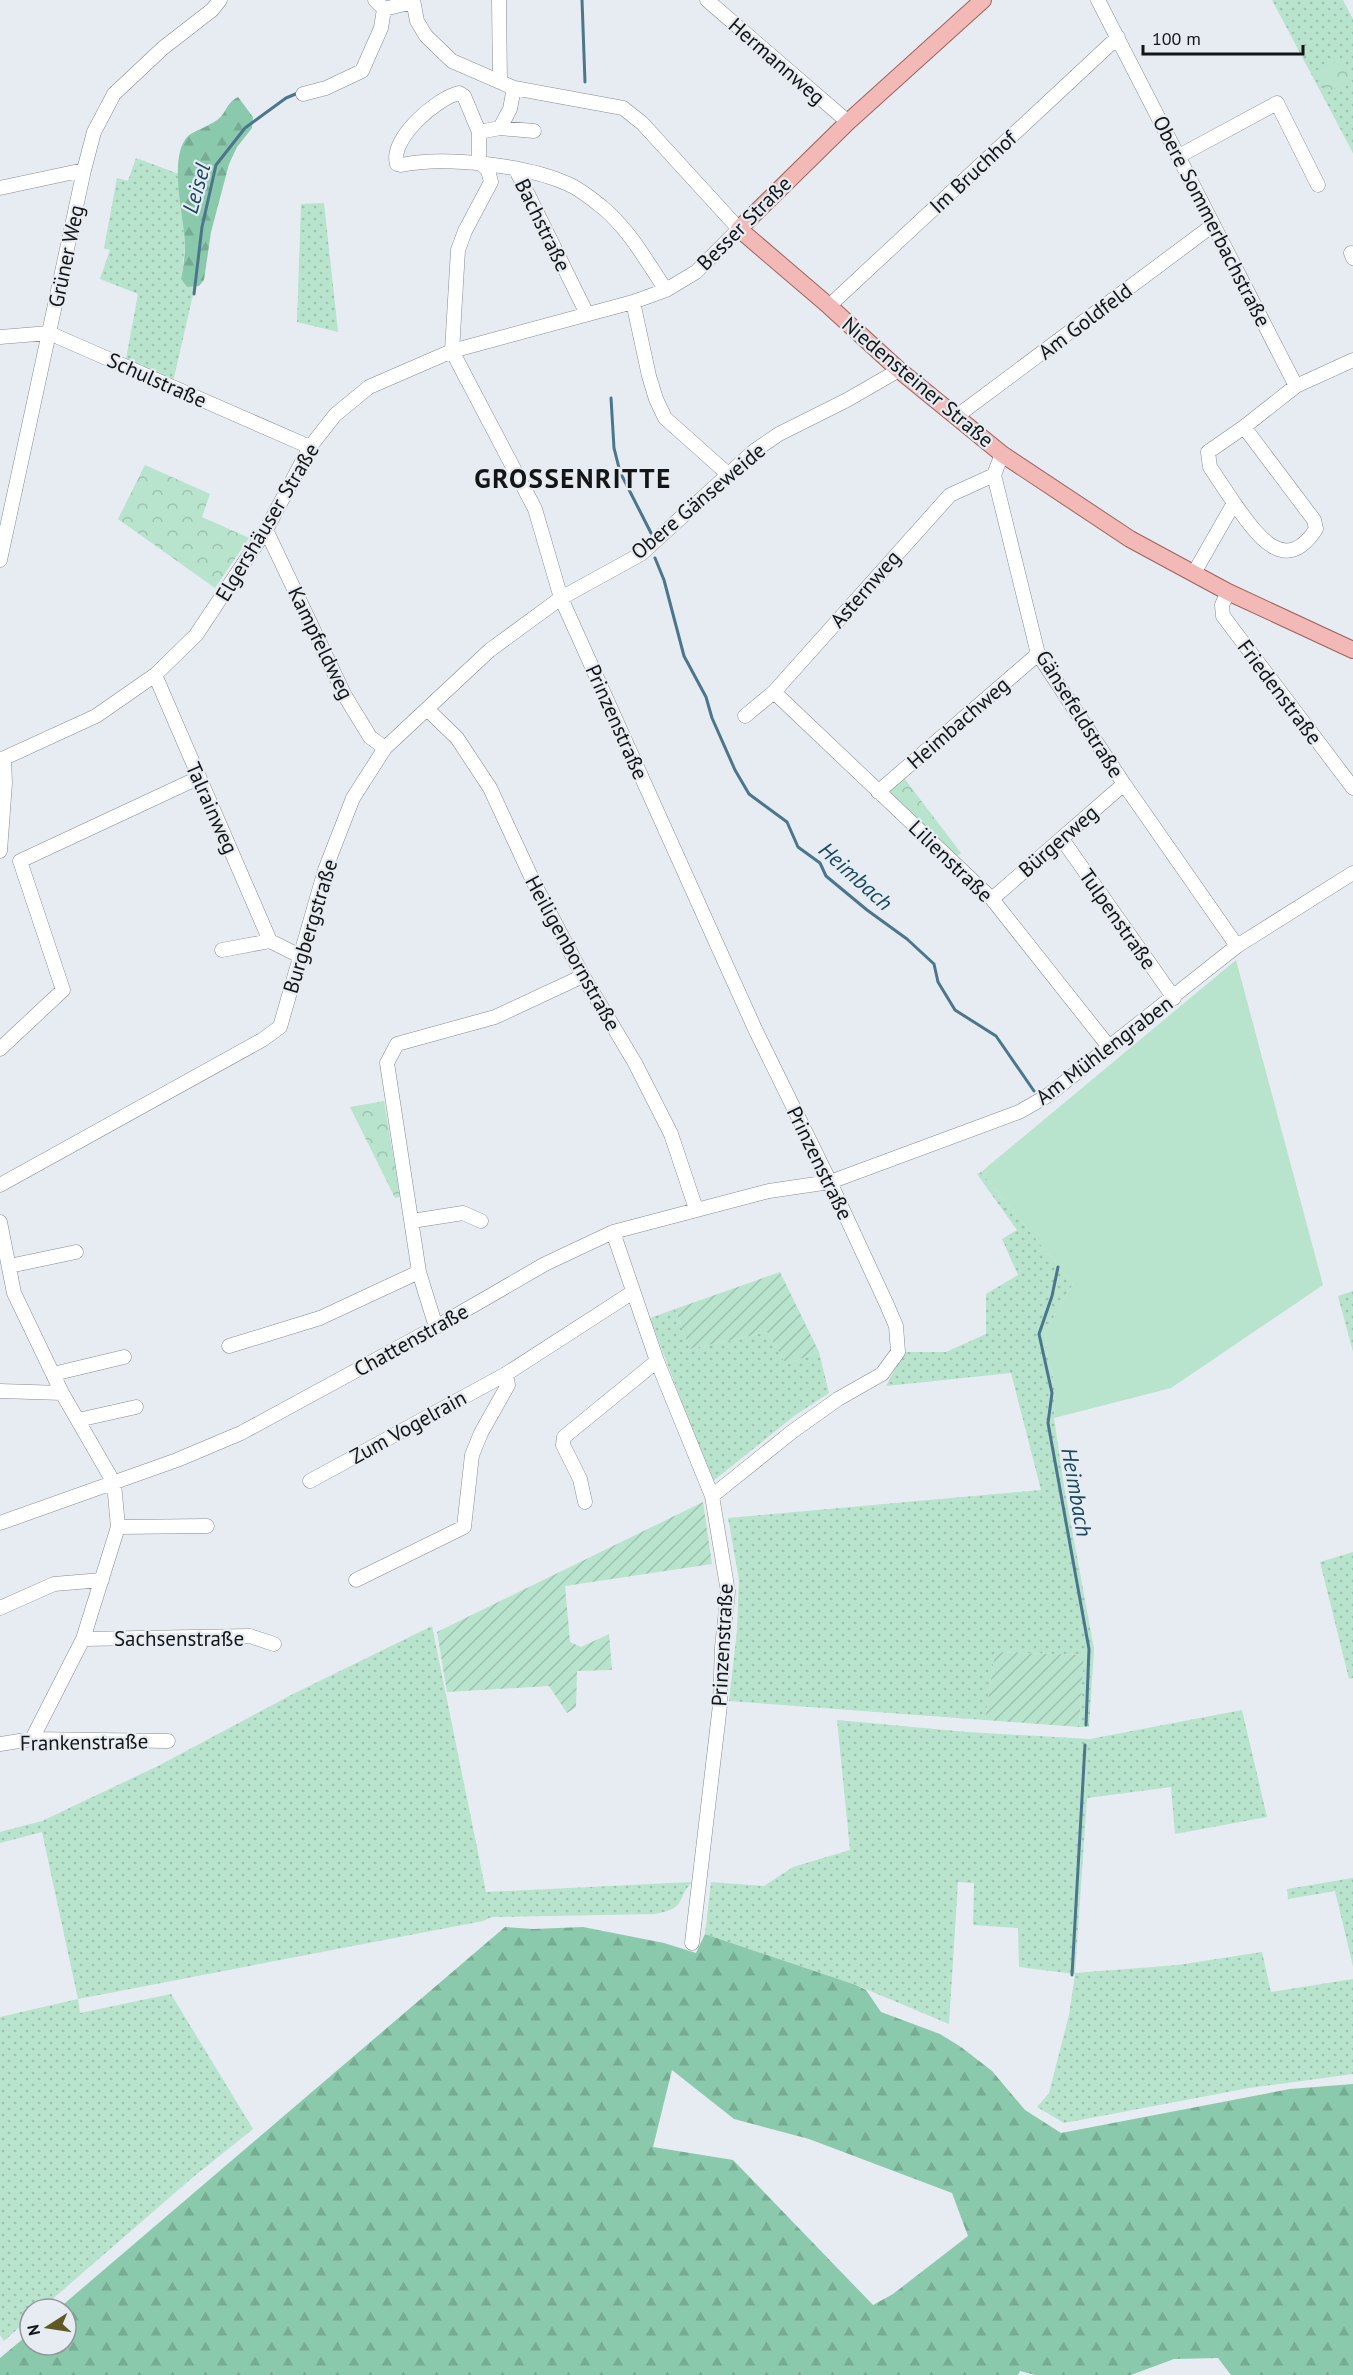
<svg xmlns="http://www.w3.org/2000/svg" width="1353" height="2375" font-family="'PT Sans',sans-serif">
	<style>
		.grass { fill: url(#grass-dots) }
		.forest { fill: url(#forest-firs); fill-rule: evenodd }
		.park { fill: url(#park-crowns) }
		.garden { fill: url(#garden-furrows) }
		.pitch { fill: #b8e3cd }
		.lines { fill: none; stroke-linecap: round; stroke-linejoin: round }
		.stream { stroke: #4b768c; stroke-width: 3 }
		.minor-casing { stroke: #878c91; stroke-width: 15 }
		.major-casing { stroke: #9f625e; stroke-width: 18 }
		.minor { stroke: #fff; stroke-width: 14 }
		.major { stroke: #f2b9b6; stroke-width: 16 }
		.labels { text-anchor: middle; dominant-baseline: central; stroke-width: 4.5; stroke-linejoin: round; paint-order: stroke }
		.street-label { font-size: 21px; fill: #131517; stroke: #e6ecf1 }
		.water-label { font-size: 22px; font-style: italic; fill: #16485f; stroke: #e6ecf1 }
		.district-label { font-size: 27px; font-weight: bold; letter-spacing: 1.5px; fill: #131517; stroke: #e6ecf1 }
	</style>
	<defs>
		<pattern id="grass-dots" width="8" height="8" patternUnits="userSpaceOnUse" patternTransform="scale(1.5)"><rect width="8" height="8" fill="#b8e3cd"/><path d="M2 2h.1M6 6h.1" fill="none" stroke="#9dc2af" stroke-width="1.8" stroke-linecap="round"/></pattern>
		<pattern id="forest-firs" width="22" height="20" patternUnits="userSpaceOnUse" patternTransform="scale(1.5)"><rect width="22" height="20" fill="#8ac9ab"/><path d="M5 1l3.5 6h-7zM16 11l3.5 6h-7z" fill="#76ac92"/></pattern>
		<pattern id="park-crowns" width="20" height="18" patternUnits="userSpaceOnUse" patternTransform="scale(1.5)"><rect width="20" height="18" fill="#b8e3cd"/><path d="M2 6a3 3 0 1 1 6 0M12 15a3 3 0 1 1 6 0" fill="none" stroke="#9dc2af"/></pattern>
		<pattern id="garden-furrows" width="10" height="10" patternUnits="userSpaceOnUse" patternTransform="scale(1.5)"><rect width="10" height="10" fill="#b8e3cd"/><path d="M-1 1l2-2M0 10L10 0M9 11l2-2" fill="none" stroke="#9dc2af"/></pattern>
	</defs>
	<rect width="100%" height="100%" fill="#e6ecf1"/>
	<path class="grass" d="M1272,0H1343L1353,19V153Z
		M136,158L179,174L185,247L181,279L187,287L195,286L173,382L126,359L138,294L100,279L110,250L104,248L117,178L128,181Z
		M324,203L338,332L297,322L301,204Z
		M981,1172L1073,1284L1045,1332L1048,1358L1055,1384L1054,1418L1064,1486L1094,1649L1089,1727H1079L1084,1655L995,1652L985,1720L729,1701L737,1630L739,1580L728,1518L1041,1490L1011,1373L886,1386L904,1352H946L986,1334V1294L1018,1275L1002,1239L1017,1230L977,1174Z
		M1353,1291V1352L1338,1296Z
		M675,1309L690,1349L767,1332L786,1364L819,1352L829,1393L794,1416L712,1482L650,1318Z
		M1353,1552V1678L1349,1679L1320,1562Z
		M432,1626L486,1892L692,1882C675,1900 688,1908 655,1914L492,1917L483,1921L78,1999L80,2013L171,1994L253,2129L192,2178L41,2309H30V2318L4,2341L0,2335V2017L78,1999L42,1832L0,1843V1832L42,1821L160,1765L295,1693Z
		M1242,1710L1267,1817L1175,1834L1171,1787L1087,1798L1075,1973L1178,1965L1262,1952L1271,1992L1353,1979V2074L1249,2088L1064,2123L1037,2107L1049,2093L1069,2015L1075,1974L1019,1967L1018,1928L973,1925L974,1883L958,1882L949,2024L856,1985L705,1934L711,1882L764,1886L793,1867L850,1850L837,1720L967,1732L1090,1739Z
		M1353,1878V1966L1335,1891L1288,1899L1287,1889Z"/>
	<path class="forest" d="M238,97L253,117L252,128L237,147L229,164L211,232L204,280L199,286L187,287L181,279C183,268 185,257 185,246C185,218 167,158 188,136C194,131 209,126 217,120C227,113 225,104 238,97Z
		M505,1927L533,1929L583,1927L664,1943L696,1953L705,1934L856,1985L866,1990L881,2012L940,2034L961,2047L992,2071L1025,2110L1061,2133L1290,2089L1353,2084V2375H1231L1218,2358L1174,2359L1131,2375H1035L1020,2371L1018,2375H0V2358L30,2333V2345H66V2309H58ZM672,2070L734,2119L809,2139L952,2193L968,2236L893,2294L873,2305L733,2160L653,2147Z"/>
	<path class="park" d="M1343,58L1353,79L1327,92L1316,71Z
		M145,465L210,494L202,517L249,538L215,588L118,519Z
		M901,774L961,853L954,858L891,798L888,787Z
		M384,1101L400,1197L395,1198L350,1107Z"/>
	<path class="garden" d="M780,1272L819,1352L786,1364L767,1332L690,1349L675,1309Z
		M703,1502L712,1564L565,1586L570,1642L581,1647L609,1634L612,1670L577,1671L576,1707L567,1713L549,1686L447,1692L437,1632Z
		M995,1652L1084,1655L1079,1727L985,1720Z"/>
	<path class="pitch" d="M1236,960L1323,1285L1171,1388L1054,1418L1055,1384L1048,1358L1045,1332L1073,1284L981,1172Z"/>
	<g class="lines">
		<path class="stream" d="M582,0L585,82
			M194,294L202,227L216,165L245,128L286,98L298,93
			M611,398L614,448L620,472L651,533
			M655,558L664,580L684,656L706,697L712,718L735,770L749,794L787,822L798,847L820,863L826,876L867,910L907,939L934,964L938,982L955,1010L996,1036L1034,1091
			M1058,1267L1052,1296L1039,1334L1052,1393L1048,1423L1089,1649L1086,1725
			M1072,1975L1085,1745"/>
		<g class="minor-casing">
			<path id="minor" d="M375,0L384,9L413,2
				M499,0L500,82
				M707,0L848,122
				M1098,0L1296,386L1353,360
				M303,94L326,88L362,71L381,28L384,9
				M500,128L534,131
				M479,132L500,128L510,109L514,88
				M1179,156L1277,103L1318,185
				M479,162V132L464,96L459,93C437,98 389,139 397,164L401,165C445,156 527,165 568,184C580,189 592,199 602,207C629,229 647,262 666,290
				M516,170L587,314
				M0,188L84,170
				M1351,253L1353,258
				M633,302L649,376L656,399L665,418L729,475
				M829,306L1118,37
				M0,337L49,333L310,447
				M452,351L535,509L561,598L755,1029L830,1182L887,1305L896,1326L898,1352L882,1374L838,1399L793,1431L712,1496L728,1592L722,1647L720,1705L692,1943
				M452,351L458,250L465,231L491,182L488,170L479,162
				M957,416L1213,225
				M1244,427L1296,386
				M1002,454L994,475L1038,654L1124,784L1237,946
				M266,530L345,696L370,737L385,748
				M0,560L84,170L94,132L114,94L163,48L212,10L220,0
				M1194,573L1234,503L1210,467L1208,452L1244,427L1314,520L1316,529C1284,578 1255,532 1234,503
				M1228,592L1222,605L1223,616L1353,788
				M155,675L270,941L300,956
				M774,692L992,899L1110,1048
				M428,710L457,738L490,788L534,883L583,976L635,1063L671,1134L696,1209
				M745,716L774,692L950,495L994,475
				M0,760L96,716L155,675L196,635L266,530L310,447L335,415L369,387L452,351L633,302L666,290L696,272L739,229L642,123L623,108L514,88L452,61L426,36L417,21L413,0
				M878,792L1038,654
				M1062,839L1174,998
				M0,851L5,783L4,760
				M992,899L1124,784
				M222,950L270,941
				M0,1049L63,990L20,861L198,778
				M0,1185L262,1040L280,1027L325,870L353,798L385,748L490,650L561,598L641,554L754,451L779,434L847,400L899,370
				M412,1221L463,1213L481,1221
				M0,1222L14,1293L62,1393L114,1483L118,1527L83,1639L32,1739
				M613,1232L657,1361L712,1496
				M9,1266L76,1252
				M436,1327L419,1272L387,1063L397,1044L495,1017L583,976
				M229,1346L320,1318L419,1272
				M53,1374L124,1357
				M0,1391L62,1393
				M78,1420L136,1407
				M310,1481L506,1374L633,1292
				M585,1502L580,1479L563,1445L564,1437L657,1361
				M0,1523L177,1460L241,1433L436,1327L545,1264L613,1232L769,1191L830,1182L1019,1112L1047,1096L1237,946L1353,873
				M118,1527L207,1526
				M356,1580L464,1527L472,1455L481,1433L508,1385L506,1374
				M0,1608L54,1584L102,1580
				M83,1639L250,1636L274,1644
				M0,1744L32,1739L168,1741"/>
		</g>
		<g class="major-casing">
			<path id="major" d="M983,0L848,122L739,229L829,306L899,370L1002,454L1130,539L1228,592L1353,650"/>
		</g>
		<use href="#minor" class="minor"/>
		<use href="#major" class="major"/>
	</g>
	<g class="labels">
		<g class="street-label">
			<text transform="translate(777 61) rotate(41)">Hermannweg</text>
			<text transform="translate(973 172) rotate(-43)">Im Bruchhof</text>
			<text transform="translate(1212 221) rotate(63)">Obere Sommerbachstraße</text>
			<text transform="translate(744 223) rotate(-45)">Besser Straße</text>
			<text transform="translate(543 225) rotate(64)">Bachstraße</text>
			<text transform="translate(66 256) rotate(-78)">Grüner Weg</text>
			<text transform="translate(1085 321) rotate(-37)">Am Goldfeld</text>
			<text transform="translate(157 380) rotate(24)">Schulstraße</text>
			<text transform="translate(918 382) rotate(40)">Niedensteiner Straße</text>
			<text transform="translate(698 501) rotate(-40)">Obere Gänseweide</text>
			<text transform="translate(267 522) rotate(-59)">Elgershäuser Straße</text>
			<text transform="translate(865 589) rotate(-49)">Asternweg</text>
			<text transform="translate(321 643) rotate(64)">Kampfeldweg</text>
			<text transform="translate(1280 692) rotate(53)">Friedenstraße</text>
			<text transform="translate(1080 714) rotate(58)">Gänsefeldstraße</text>
			<text transform="translate(617 722) rotate(66)">Prinzenstraße</text>
			<text transform="translate(958 723) rotate(-41)">Heimbachweg</text>
			<text transform="translate(212 808) rotate(66)">Talrainweg</text>
			<text transform="translate(1058 841) rotate(-41)">Bürgerweg</text>
			<text transform="translate(951 861) rotate(44)">Lilienstraße</text>
			<text transform="translate(1118 919) rotate(55)">Tulpenstraße</text>
			<text transform="translate(310 926) rotate(-73)">Burgbergstraße</text>
			<text transform="translate(573 953) rotate(61)">Heiligenbornstraße</text>
			<text transform="translate(1104 1050) rotate(-37)">Am Mühlengraben</text>
			<text transform="translate(820 1163) rotate(64)">Prinzenstraße</text>
			<text transform="translate(411 1340) rotate(-29)">Chattenstraße</text>
			<text transform="translate(408 1427) rotate(-29)">Zum Vogelrain</text>
			<text x="179" y="1638">Sachsenstraße</text>
			<text transform="translate(722 1645) rotate(-87)">Prinzenstraße</text>
			<text transform="translate(84 1742) rotate(-1)">Frankenstraße</text>
		</g>
		<g class="water-label">
			<text transform="translate(196 188) rotate(-74)">Leisel</text>
			<text transform="translate(856 876) rotate(42)">Heimbach</text>
			<text transform="translate(1077 1492) rotate(80)">Heimbach</text>
		</g>
		<g class="district-label">
			<text x="573" y="478">GROSSENRITTE</text>
		</g>
	</g>
	<g transform="translate(48 2327) rotate(258)"><circle r="28" fill="#e6ecf1" stroke="#92969a" stroke-width="1.5"/>
	<path d="M0-4.5L10 22L0 15L-10 22Z" fill="#5e5925"/>
	<text y="-9" font-size="16" font-weight="bold" text-anchor="middle" fill="#131517">N</text>
	</g>
	<path d="M1143 45v9h160v-9" fill="none" stroke="#131517" stroke-width="3"/>
	<text x="1152" y="45" font-size="18" fill="#131517" stroke="#e6ecf1" stroke-width="4.5" paint-order="stroke">100 m</text>
</svg>
